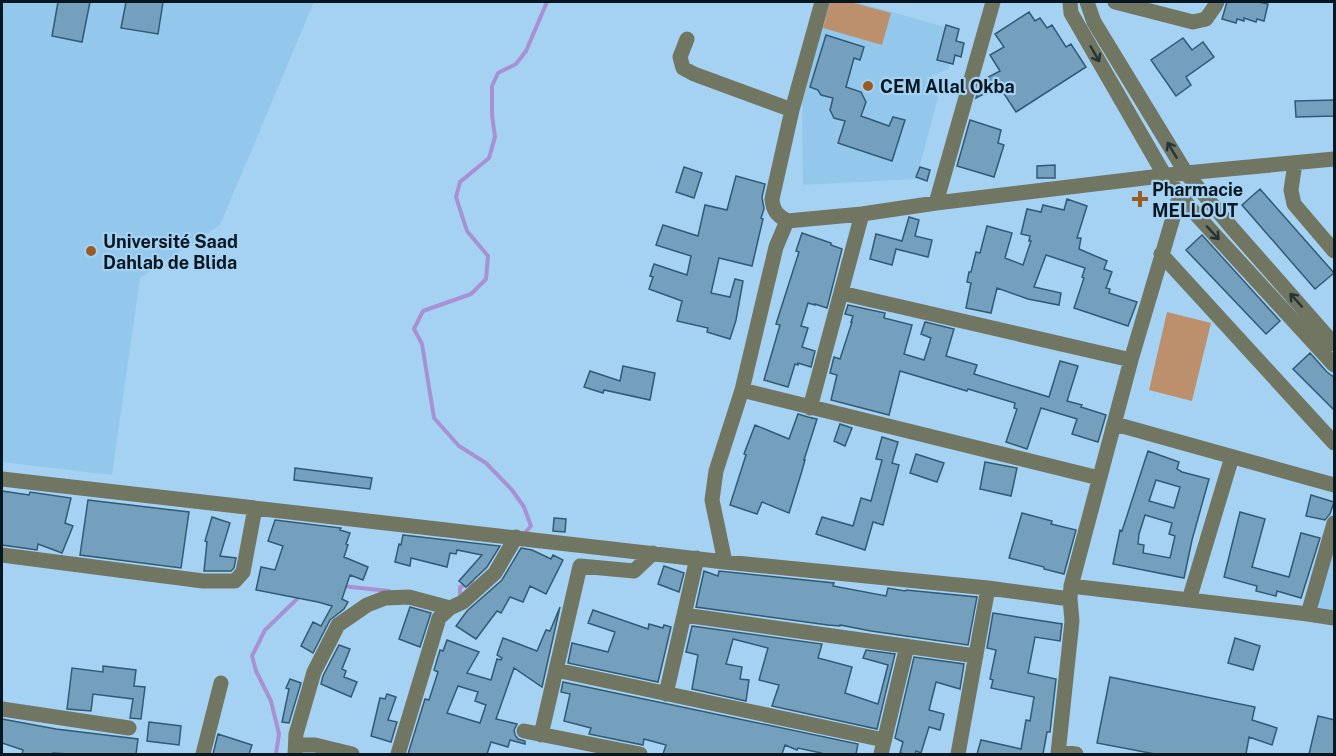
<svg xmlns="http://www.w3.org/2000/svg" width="1336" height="756" font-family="'Public Sans',sans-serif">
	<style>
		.built { fill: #93c7eb }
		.green { fill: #bd906d }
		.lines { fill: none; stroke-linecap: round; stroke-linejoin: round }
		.stream { stroke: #a791d2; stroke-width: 4 }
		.building { fill: #74a0be; stroke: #305a76; stroke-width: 1.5; fill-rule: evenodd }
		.minor { stroke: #717663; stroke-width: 15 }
		.oneway { stroke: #263436 }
		.poi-dot { fill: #9a5c22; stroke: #a5d2f2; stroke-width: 2 }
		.labels { text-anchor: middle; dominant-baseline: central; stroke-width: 4.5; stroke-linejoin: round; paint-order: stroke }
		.poi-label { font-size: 18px; font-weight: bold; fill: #061722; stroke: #a5d2f2; text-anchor: start }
	</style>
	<rect width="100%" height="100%" fill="#a5d2f2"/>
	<path class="built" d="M2,2H314L220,225L140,278L112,475L2,462Z
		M828,2H856L959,31L948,69L927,79L938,98L916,179L803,185L802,94Z
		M1334,538V611L1315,607Z"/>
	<path class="green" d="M830,2H850L891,13L882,45L823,28Z
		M1167,312L1211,323L1192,401L1149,390Z"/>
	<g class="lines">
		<path class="stream" d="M524,534L531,526L524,507L512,490L486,463L459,446L434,418L422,344L414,329L423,311L471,294L486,279L488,256L467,231L456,197L460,182L489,158L495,137L492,115V86L498,73L516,64L526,51L547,2
			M342,586L389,591
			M460,597V587L475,583
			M276,754L279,734L271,701L256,671L252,656L265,630L300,596"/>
	</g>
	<path class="building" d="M58,2H90L82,42L52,36Z
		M126,2H163L158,34L121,28Z
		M1227,2H1259L1268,4L1264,21L1257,19L1256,22L1244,18V21L1237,19L1236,23L1222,19Z
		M1029,12L1035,21L1040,18L1047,28L1052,25L1066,47L1071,44L1086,67L1016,112L999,86L976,98L981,81L1000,71L990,55L1004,47L995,34Z
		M946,25L959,29L956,41L964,43L961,57L955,55L953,64L937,60Z
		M826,35L864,47L860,60L854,58L846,87L861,92L866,102L861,116L889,126L893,117L905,120L892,161L838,143L845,121L834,118L830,110L833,98L821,95L818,90L810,87Z
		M1183,38L1192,50L1203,42L1214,57L1186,77L1191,85L1176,96L1151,60Z
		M1335,100V116L1296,117L1295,101Z
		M970,120L1001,130L998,143L1004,145L994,177L957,166Z
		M1055,165V178H1037V166Z
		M684,167L702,173L694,198L676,192Z
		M920,167L930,170L927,181L916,177Z
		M736,176L765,184L762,197L764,209L761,218L763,219L752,266L719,258L711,293L730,297L735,279L743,281L736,320L730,339L707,332L708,328L677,321L682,301L649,289L653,277L650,276L654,264L687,275L691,256L656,245L663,225L698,236L705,205L727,210Z
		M1260,189L1334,273L1315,289L1242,205Z
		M1067,199L1087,206L1077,238H1081L1079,249L1107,261L1104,269L1112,272L1106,288L1110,289L1109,293L1137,302L1128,326L1074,308L1084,278L1082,277L1085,268L1046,255L1034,287L1061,293L1059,305L1028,299L997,288L991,313L966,308L971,283L967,282L969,272H971L976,252L980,253L987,226L1012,233L1005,258L1023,265L1031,241H1029L1030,236L1021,234L1027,209L1041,212L1043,205L1064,210Z
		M909,217L919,220L915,236L932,240L928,257L896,249L892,265L870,259L876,234L902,241Z
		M802,233L831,243V245L842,249L827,308L815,304V305L808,303L801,326L808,328L802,347L815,351L811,367L798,363V365L795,364L788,387L764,380L780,325L776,324L799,252L796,251Z
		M1202,235L1280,321L1266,334L1186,250Z
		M848,305L885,313L884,318L912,325L904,354L924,360L931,338L921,334L925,322L954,329L946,356L977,365L974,374L1049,397L1060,361L1078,366L1067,401L1082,405L1081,407L1106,415L1098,442L1072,434L1077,419L1041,408L1027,449L1006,442L1017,409L1014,408L1015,403L968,389L967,391L900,371L889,415L831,400L837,375L830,373L834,357L840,359L852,322H851L853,316L845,314Z
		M1310,353L1327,372L1335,378V411L1293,369Z
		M623,366L655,373L650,400L604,390L603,393L584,387L590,371L620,381Z
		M798,414L808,417L817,419L804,460H805L801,474L789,513L762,502L757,514L730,505L746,455L744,454L755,425L789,439Z
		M840,424L852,428L845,446L834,441Z
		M882,437L898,442L892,463L899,465L883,525L873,522L865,550L816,534L822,517L853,526L861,498L871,501L882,460L876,459Z
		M1148,451L1179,462L1177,469L1182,472L1209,479L1192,540L1184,578L1113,564L1120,530L1122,531ZM1156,480L1180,487L1174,508L1149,501ZM1145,515L1172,523L1169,534L1175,536L1170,558L1143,553L1144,545L1138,544L1139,534Z
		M916,454L944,463L937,482L910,473Z
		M985,462L1017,468L1011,496L980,489Z
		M295,468L372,478L370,489L294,480Z
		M2,491L29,495L30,492L71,498L65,523L73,526L62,553L38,544L37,550L2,545Z
		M1311,495L1334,502L1330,514L1325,520L1306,516Z
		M88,500L189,512L181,568L80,555Z
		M1240,512L1265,519L1252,567L1289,577L1301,533L1320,538L1301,598L1277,591L1276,596L1256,591L1257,586L1224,577Z
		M1022,513L1052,521L1051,524L1076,530L1064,574L1044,569V567L1009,558Z
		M212,517L230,523L220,556L236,558L234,568L231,571H204L207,542L205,541Z
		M554,518L566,519L565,532L553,531Z
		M275,520L341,528L340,530L350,533L346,544L348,545L344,557L368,567L363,580L350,575L342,599L348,602L344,609L330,620L313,653L301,646L313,622L321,626L332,606L318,602L256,590L261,567L275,570L283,546L268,541Z
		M403,535L500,546L487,567L466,587L459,581L482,555L457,550L456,554L450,553L447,567L411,558L410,566L395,562L399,544L401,545Z
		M521,548L532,550L551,559L553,555L563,560L546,594L530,586L523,602L510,597L501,613L497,611L476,639L456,626L467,611L502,580Z
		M664,566L684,573L679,592L658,584Z
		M704,571L718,576L719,571L834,583L833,586L886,596L888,588L905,591L906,590L977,597L968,645L871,631L840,625V626L828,625L696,607Z
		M410,607L431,613L420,647L399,639Z
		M560,607L542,687L514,668L496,719L517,724L514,730L515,735L518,739L525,741V744L510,740L508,747L491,742L487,754H408L425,699L429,700L438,672L434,670L440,650L443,651L447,640L479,652L467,673L491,680L497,659L501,660L502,658L497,655L503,638L537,651L546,630L550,631ZM458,686L478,692L475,701L486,705L480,723L447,713Z
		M593,610L648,629L649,624L663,628L664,625L671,627L658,682L568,663L572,643L608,652L615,632L588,623Z
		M993,613L1062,624L1060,641L1035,637L1028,673L1056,679L1050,732H1047L1043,754H977L981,740L1021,749L1026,720L1030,721L1034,697L991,688L993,680L990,679L996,650L987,648Z
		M692,626L822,644L818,658L852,667L845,693L878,704L888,665L863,658L866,650L895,654L877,729L772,706L779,685L759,680L768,648L733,639L726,664L742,667L740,679L749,680L746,701L692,689L698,655L686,652Z
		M1235,638L1260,646L1253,670L1228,663Z
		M339,645L350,649L342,669L346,671L344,677L357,682L351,697L321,684L323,676Z
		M914,657L964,664L960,689L936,682L929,710L944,714L940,730L929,727L921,753L916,751L915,754H905L900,753L903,742L895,738Z
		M103,666L136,670L134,686L145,687L141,719L130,718L133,699L93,694L91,711L67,709L72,668L103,672Z
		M1110,677L1255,707L1252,720L1277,728L1272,745L1249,737L1246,754H1155L1097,743Z
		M290,679L301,683L289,723L282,722L289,689L286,688Z
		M563,682L858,744L856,754H820L821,753L798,748L797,750L785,745L782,754H663L666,745L644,739L643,745L589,734L591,728L564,721L570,694L561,692Z
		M387,694L396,697L388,720L397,722L391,742L371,736L380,698L385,699Z
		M1318,716L1335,720V754H1309Z
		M2,719L56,729L138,739L136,754H69L53,753L52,754H22L23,750L2,743Z
		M149,722L181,726L179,745L147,741Z
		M218,734L252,745L249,754H213Z"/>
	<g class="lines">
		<path class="minor" d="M1070,2L1071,13L1165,176L1192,210L1334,365
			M1087,2L1094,22L1186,173L1232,228L1334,344
			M1115,2L1193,22L1206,19L1215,6L1217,2
			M687,39L680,57L683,68L694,74L792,110
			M1295,163L1291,190L1294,204L1334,251
			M936,203L993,2
			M787,221C777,215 773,211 772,199L792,110L822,2
			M1161,254L1334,443
			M841,293L1131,360
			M742,390L1099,478
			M810,408L862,214
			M1115,424L1334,485
			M2,479L725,562L988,588L1070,599L1071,586L1308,614L1334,618
			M2,555L203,581H235L243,572L255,508
			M725,562L712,500L716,471L742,390L776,247L787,221L862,214L936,203L1186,173L1334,159
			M1071,586L1131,360L1180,194
			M1189,600L1232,457
			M1308,614L1334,523
			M684,615L976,656
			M556,670L884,740
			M666,694L697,558
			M2,709L129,728
			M524,731L640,754
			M541,735L580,566L634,571L653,553
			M296,745H315L352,754
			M1058,752L1076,754
			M203,754L221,683
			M295,754L296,734L314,672L338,625L367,605L385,598L409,597L450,608
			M398,754L439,618L450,608L463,602L495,573L516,537
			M881,754L907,646
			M958,754L988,588
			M1058,754L1072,621L1070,599"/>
	</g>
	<defs><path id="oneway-shaft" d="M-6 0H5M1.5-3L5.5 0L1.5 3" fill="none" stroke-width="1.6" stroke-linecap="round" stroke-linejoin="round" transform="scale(1.5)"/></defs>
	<g class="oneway">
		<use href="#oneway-shaft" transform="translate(1095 54) rotate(60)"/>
		<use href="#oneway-shaft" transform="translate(1172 150) rotate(-121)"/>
		<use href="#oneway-shaft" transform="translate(1213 233) rotate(47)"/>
		<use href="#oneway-shaft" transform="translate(1296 300) rotate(-132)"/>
	</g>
	<g class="poi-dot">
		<circle cx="868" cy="86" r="6"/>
		<path d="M1137 190h6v6h6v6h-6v6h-6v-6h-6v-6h6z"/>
		<circle cx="91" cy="251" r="6"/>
	</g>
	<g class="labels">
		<g class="poi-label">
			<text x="880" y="86">CEM Allal Okba</text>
			<text x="1152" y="189">Pharmacie<tspan x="1152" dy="21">MELLOUT</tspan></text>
			<text x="103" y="241">Université Saad<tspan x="103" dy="21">Dahlab de Blida</tspan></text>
		</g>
	</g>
	<rect width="1336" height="756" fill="none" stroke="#061722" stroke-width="6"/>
</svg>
